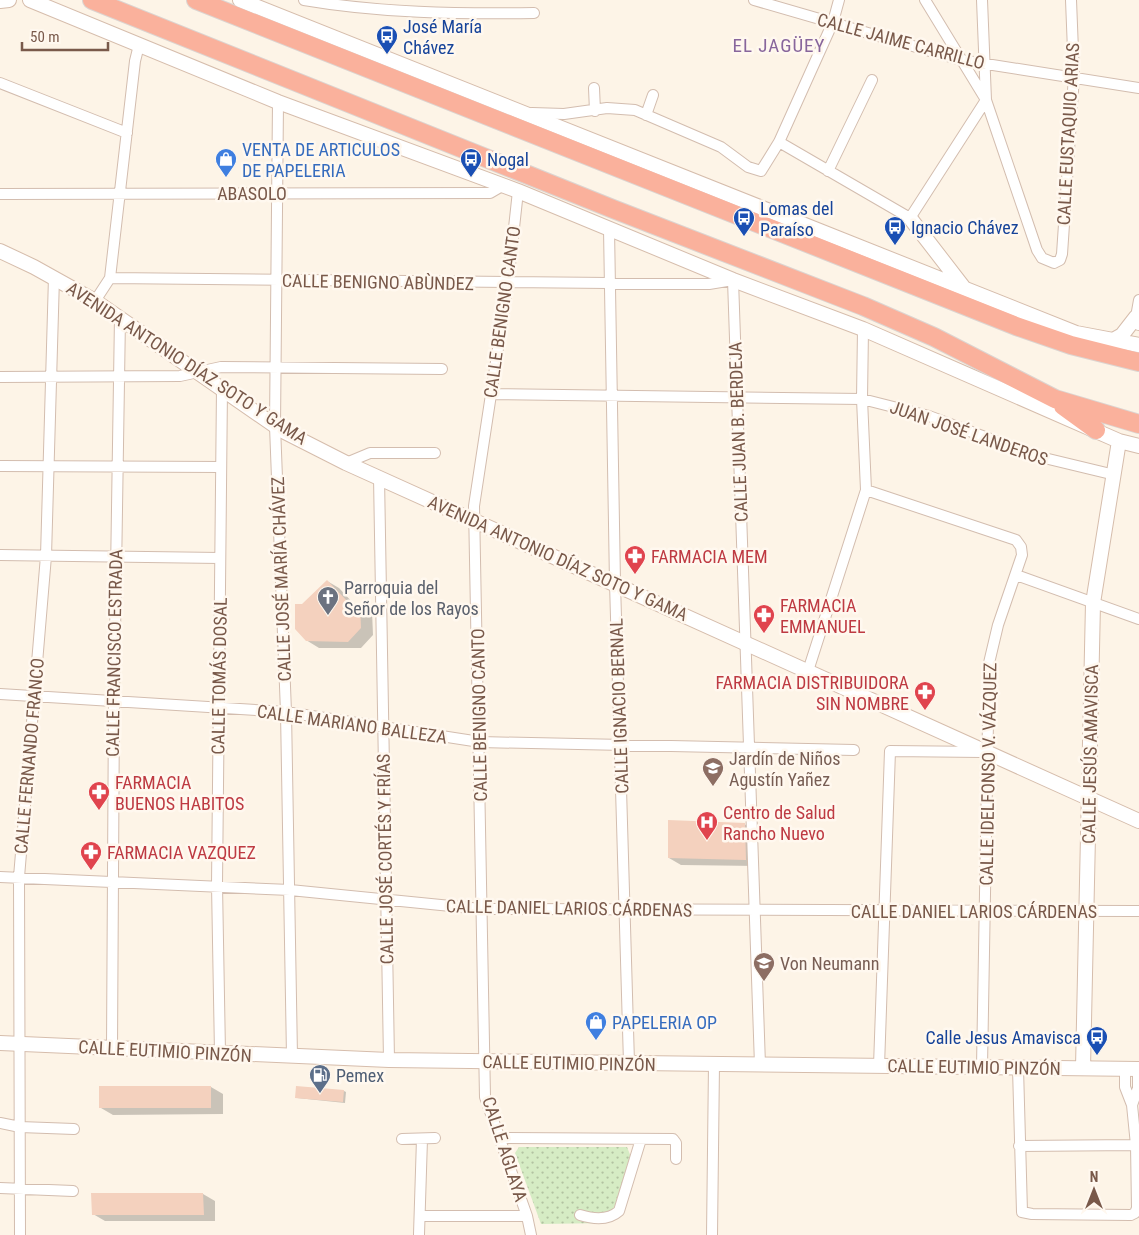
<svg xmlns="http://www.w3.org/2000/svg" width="1139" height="1235" font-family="'Roboto Condensed',sans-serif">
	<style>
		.park { fill: url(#park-dots) }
		.shadow { fill: #0003 }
		.building { fill: #f4d1be }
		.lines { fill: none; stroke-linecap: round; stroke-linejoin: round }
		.street-casing { stroke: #d3bdaf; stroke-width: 12 }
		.secondary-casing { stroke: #d6bdac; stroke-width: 16 }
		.highway-casing { stroke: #dcd4d0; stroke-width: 20 }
		.street { stroke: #fff; stroke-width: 10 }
		.secondary { stroke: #fff; stroke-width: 14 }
		.highway { stroke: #fab19c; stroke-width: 18 }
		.labels { text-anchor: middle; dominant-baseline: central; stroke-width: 5; stroke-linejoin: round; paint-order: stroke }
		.transit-label { font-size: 18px; fill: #164399; stroke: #fff8ef; text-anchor: start }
		.street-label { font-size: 18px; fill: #79594a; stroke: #fff8ef }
		.shop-label { font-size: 18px; fill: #366cbe; stroke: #fff8ef; text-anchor: start }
		.health-label { font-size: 18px; fill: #be3a42; stroke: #fff8ef; text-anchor: start }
		.worship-label { font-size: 18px; fill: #5b616d; stroke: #fff8ef; text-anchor: start }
		.education-label { font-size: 18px; fill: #785e54; stroke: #fff8ef; text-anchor: start }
		.service-label { font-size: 18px; fill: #4e5e75; stroke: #fff8ef; text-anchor: start }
		.neighbourhood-label { font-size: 19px; letter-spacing: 1px; fill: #88669c; stroke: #fff8ef }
	</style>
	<defs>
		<pattern id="park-dots" width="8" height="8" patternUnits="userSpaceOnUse" patternTransform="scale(1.25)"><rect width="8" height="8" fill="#d6ecc4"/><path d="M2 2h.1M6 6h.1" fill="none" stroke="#b2c2a1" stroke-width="1.8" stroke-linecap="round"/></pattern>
	</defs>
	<rect width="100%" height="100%" fill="#fdf4e7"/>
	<path class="park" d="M519,1147H627L631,1157L609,1223L541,1224L515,1153Z"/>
	<path class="shadow" d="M327,581L339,588L354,604H360L372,611L373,635L361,648H319L306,640L303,605Z
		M744,824L757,831L758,866L681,865L669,858Z
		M211,1087L223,1094V1114L113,1115L101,1108Z
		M344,1091L346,1092L345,1103L297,1098Z
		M203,1194L215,1201V1221H105L93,1214Z"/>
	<path class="building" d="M327,580L349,603H360L361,628L348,642L306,641L295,629V604H302Z
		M668,820L745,823L746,860L668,858Z
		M99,1086H211V1108H99Z
		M296,1086L344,1090L343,1102L295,1098Z
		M91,1193H203L204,1215H92Z"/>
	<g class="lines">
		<g class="street-casing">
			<path id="street" d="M304,0C380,13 457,14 534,13
				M754,0L961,60L1139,88
				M925,0L986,100L1037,250L1042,258L1054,263L1060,260L1062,254L1074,76L1071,0
				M0,83L127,133
				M594,88L595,111
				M278,102L275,426L286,712L292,1056
				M532,113L564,114L607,108L635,110L721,147L748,167L761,171L779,142L833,22L839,0
				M646,115L653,95
				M779,142L910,218L986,100L982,0
				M828,171L872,80
				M518,191L508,283L474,506L485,1097L527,1216L531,1235
				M0,194L484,193H490L502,186
				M609,229L615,583L629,1063
				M110,278L709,284L733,280L760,1065
				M95,301L110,278L135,61L139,45
				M1136,317L1139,300
				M0,377L180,376L221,367L442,369
				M491,394L862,399L929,416L1036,456L1115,475
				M346,463L370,453H435
				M0,466L221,467
				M379,477L389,1060
				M866,490L1016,540L1021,547L1022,555L998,625L989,663L982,1067
				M0,555L220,558
				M1016,575L1139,619
				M808,671L866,490L862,399L863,329
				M0,694L286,712L480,742L854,750
				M0,877L290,890L481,909L1139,911
				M112,1048L114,701L120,317
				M220,1053L217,885L222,388
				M879,1066L890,751L983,752
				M1018,1068L1022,1212L1032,1214L1131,1215L1135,1213L1137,1208L1136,1145L1132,1105L1125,1087V1069
				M1132,1105L1138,1088V1069
				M0,1123L20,1127L74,1129
				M500,1138L673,1139L676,1143V1159
				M402,1139L435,1138
				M1019,1146L1136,1145
				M0,1188L73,1191
				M580,1215C593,1219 608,1221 619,1211L641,1139
				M420,1216H527
				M419,1234L422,1139
				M20,1235L19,877L46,556L54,277
				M712,1235L714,1064"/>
		</g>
		<g class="secondary-casing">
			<path id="secondary" d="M30,0L278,102L518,191L733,280L863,329L1119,441L1139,446
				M240,0L1076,333L1139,345
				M0,1L9,0
				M910,218L964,288
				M0,251L34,267L95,301L281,430L346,463L1139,821
				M1113,340L1122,335L1136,317L1139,323
				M0,1043L389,1060L1139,1069
				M1083,1068L1093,603L1119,441"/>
		</g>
		<g class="highway-casing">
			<path id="highway" d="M92,0L613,209L863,306L934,337L1055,399L1139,424
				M196,0L1016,326L1071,345L1139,362
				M1063,406L1096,430"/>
		</g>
		<use href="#street" class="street"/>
		<use href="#secondary" class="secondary"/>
		<use href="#highway" class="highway"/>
	</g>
	<defs>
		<g id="bus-pin" transform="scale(1.125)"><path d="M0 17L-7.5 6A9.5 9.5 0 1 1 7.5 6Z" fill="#1a4fb4" stroke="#fff8ef"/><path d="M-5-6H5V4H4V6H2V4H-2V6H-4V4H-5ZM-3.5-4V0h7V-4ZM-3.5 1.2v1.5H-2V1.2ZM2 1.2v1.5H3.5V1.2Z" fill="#fff"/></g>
		<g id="shop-pin" transform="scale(1.125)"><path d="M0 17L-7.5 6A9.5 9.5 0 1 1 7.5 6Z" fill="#3f7fe0" stroke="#fff8ef"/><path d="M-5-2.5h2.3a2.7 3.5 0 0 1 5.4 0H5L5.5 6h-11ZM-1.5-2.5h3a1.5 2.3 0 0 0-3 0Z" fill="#fff"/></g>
		<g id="pharmacy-pin" transform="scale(1.125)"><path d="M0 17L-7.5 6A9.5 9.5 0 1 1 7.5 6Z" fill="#e0444e" stroke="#fff8ef"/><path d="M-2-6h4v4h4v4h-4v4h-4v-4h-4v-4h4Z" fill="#fff"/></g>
		<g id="church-pin" transform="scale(1.125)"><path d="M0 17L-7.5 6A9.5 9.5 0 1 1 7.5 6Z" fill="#6b7280" stroke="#fff8ef"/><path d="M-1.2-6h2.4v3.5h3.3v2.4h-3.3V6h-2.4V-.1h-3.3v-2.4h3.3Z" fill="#fff"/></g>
		<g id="school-pin" transform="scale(1.125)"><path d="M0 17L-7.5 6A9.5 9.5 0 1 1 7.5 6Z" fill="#8d6e63" stroke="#fff8ef"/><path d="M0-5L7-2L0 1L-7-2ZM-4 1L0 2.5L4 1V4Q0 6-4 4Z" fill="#fff"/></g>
		<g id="hospital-pin" transform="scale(1.125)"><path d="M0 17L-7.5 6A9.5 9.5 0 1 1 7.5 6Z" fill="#e0444e" stroke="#fff8ef"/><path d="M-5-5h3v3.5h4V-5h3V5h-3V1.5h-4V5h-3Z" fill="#fff"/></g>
		<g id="fuel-pin" transform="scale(1.125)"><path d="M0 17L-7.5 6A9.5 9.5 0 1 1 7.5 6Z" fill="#5c6f8a" stroke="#fff8ef"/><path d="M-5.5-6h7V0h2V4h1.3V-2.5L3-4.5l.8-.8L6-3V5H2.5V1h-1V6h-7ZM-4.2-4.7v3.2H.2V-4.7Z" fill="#fff"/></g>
	</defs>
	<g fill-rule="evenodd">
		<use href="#bus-pin" x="387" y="36"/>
		<use href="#shop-pin" x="226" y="159"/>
		<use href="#bus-pin" x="471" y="159"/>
		<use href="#bus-pin" x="744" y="218"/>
		<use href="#bus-pin" x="895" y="227"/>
		<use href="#pharmacy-pin" x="635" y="556"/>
		<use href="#church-pin" x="328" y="597"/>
		<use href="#pharmacy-pin" x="764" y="615"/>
		<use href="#pharmacy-pin" x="925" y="692"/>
		<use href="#school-pin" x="713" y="768"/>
		<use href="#pharmacy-pin" x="99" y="792"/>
		<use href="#hospital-pin" x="707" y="822"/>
		<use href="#pharmacy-pin" x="91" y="852"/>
		<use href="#school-pin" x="764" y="963"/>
		<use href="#shop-pin" x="596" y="1022"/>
		<use href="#bus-pin" x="1097" y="1037"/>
		<use href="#fuel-pin" x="320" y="1075"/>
	</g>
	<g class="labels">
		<g class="transit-label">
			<text x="403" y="26">José María<tspan x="403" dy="21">Chávez</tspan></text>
			<text x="487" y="159">Nogal</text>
			<text x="760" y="208">Lomas del<tspan x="760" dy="21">Paraíso</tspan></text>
			<text x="911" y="227">Ignacio Chávez</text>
			<text x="1081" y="1037" text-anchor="end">Calle Jesus Amavisca</text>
		</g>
		<g class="street-label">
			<text transform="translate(901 41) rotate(15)">CALLE JAIME CARRILLO</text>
			<text transform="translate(1068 134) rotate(-87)">CALLE EUSTAQUIO ARIAS</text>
			<text x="252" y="193">ABASOLO</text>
			<text transform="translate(378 282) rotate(1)">CALLE BENIGNO ABÙNDEZ</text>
			<text transform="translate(502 312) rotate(-82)">CALLE BENIGNO CANTO</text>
			<text transform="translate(187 363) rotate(33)">AVENIDA ANTONIO DÍAZ SOTO Y GAMA</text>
			<text transform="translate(738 432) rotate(-92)">CALLE JUAN B. BERDEJA</text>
			<text transform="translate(969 433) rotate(19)">JUAN JOSÉ LANDEROS</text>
			<text transform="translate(558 558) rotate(24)">AVENIDA ANTONIO DÍAZ SOTO Y GAMA</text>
			<text transform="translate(281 579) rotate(-92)">CALLE JOSÉ MARÍA CHÁVEZ</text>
			<text transform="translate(114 653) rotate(-89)">CALLE FRANCISCO ESTRADA</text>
			<text transform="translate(219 676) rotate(-89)">CALLE TOMÁS DOSAL</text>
			<text transform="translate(619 706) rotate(-92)">CALLE IGNACIO BERNAL</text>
			<text transform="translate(479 715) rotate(-91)">CALLE BENIGNO CANTO</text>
			<text transform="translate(352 724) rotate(8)">CALLE MARIANO BALLEZA</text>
			<text transform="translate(1090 754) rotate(-89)">CALLE JESÚS AMAVISCA</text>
			<text transform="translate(29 756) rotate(-85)">CALLE FERNANDO FRANCO</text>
			<text transform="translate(988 774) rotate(-89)">CALLE IDELFONSO V. VÁZQUEZ</text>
			<text transform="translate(385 859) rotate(-91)">CALLE JOSÉ CORTÉS Y FRÍAS</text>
			<text transform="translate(569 908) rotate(1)">CALLE DANIEL LARIOS CÁRDENAS</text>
			<text x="974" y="911">CALLE DANIEL LARIOS CÁRDENAS</text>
			<text transform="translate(165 1051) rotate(3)">CALLE EUTIMIO PINZÓN</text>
			<text transform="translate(569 1063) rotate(1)">CALLE EUTIMIO PINZÓN</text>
			<text transform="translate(974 1067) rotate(1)">CALLE EUTIMIO PINZÓN</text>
			<text transform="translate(505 1149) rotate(72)">CALLE AGLAYA</text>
		</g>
		<g class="shop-label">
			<text x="242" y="149">VENTA DE ARTICULOS<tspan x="242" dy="21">DE PAPELERIA</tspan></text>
			<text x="612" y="1022">PAPELERIA OP</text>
		</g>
		<g class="health-label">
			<text x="651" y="556">FARMACIA MEM</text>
			<text x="780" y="605">FARMACIA<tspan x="780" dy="21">EMMANUEL</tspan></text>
			<text x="909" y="682" text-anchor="end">FARMACIA DISTRIBUIDORA<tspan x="909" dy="21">SIN NOMBRE</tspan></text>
			<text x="115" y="782">FARMACIA<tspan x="115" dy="21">BUENOS HABITOS</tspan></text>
			<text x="723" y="812">Centro de Salud<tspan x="723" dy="21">Rancho Nuevo</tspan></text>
			<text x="107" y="852">FARMACIA VAZQUEZ</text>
		</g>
		<g class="worship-label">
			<text x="344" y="587">Parroquia del<tspan x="344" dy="21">Señor de los Rayos</tspan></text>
		</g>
		<g class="education-label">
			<text x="729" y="758">Jardín de Niños<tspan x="729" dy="21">Agustín Yañez</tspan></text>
			<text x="780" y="963">Von Neumann</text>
		</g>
		<g class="service-label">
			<text x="336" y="1075">Pemex</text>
		</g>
		<g class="neighbourhood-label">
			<text x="779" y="45">EL JAGÜEY</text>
		</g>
	</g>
	<g transform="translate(1094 1190)" stroke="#fff8ef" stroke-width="4" paint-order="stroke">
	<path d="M0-4L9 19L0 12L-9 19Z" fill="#79594a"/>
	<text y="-8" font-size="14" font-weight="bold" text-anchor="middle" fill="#79594a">N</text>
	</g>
	<path d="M22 42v8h86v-8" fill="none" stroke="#79594a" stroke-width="2.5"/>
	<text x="30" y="42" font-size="15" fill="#79594a" stroke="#fff8ef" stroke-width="4" paint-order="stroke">50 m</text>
</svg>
